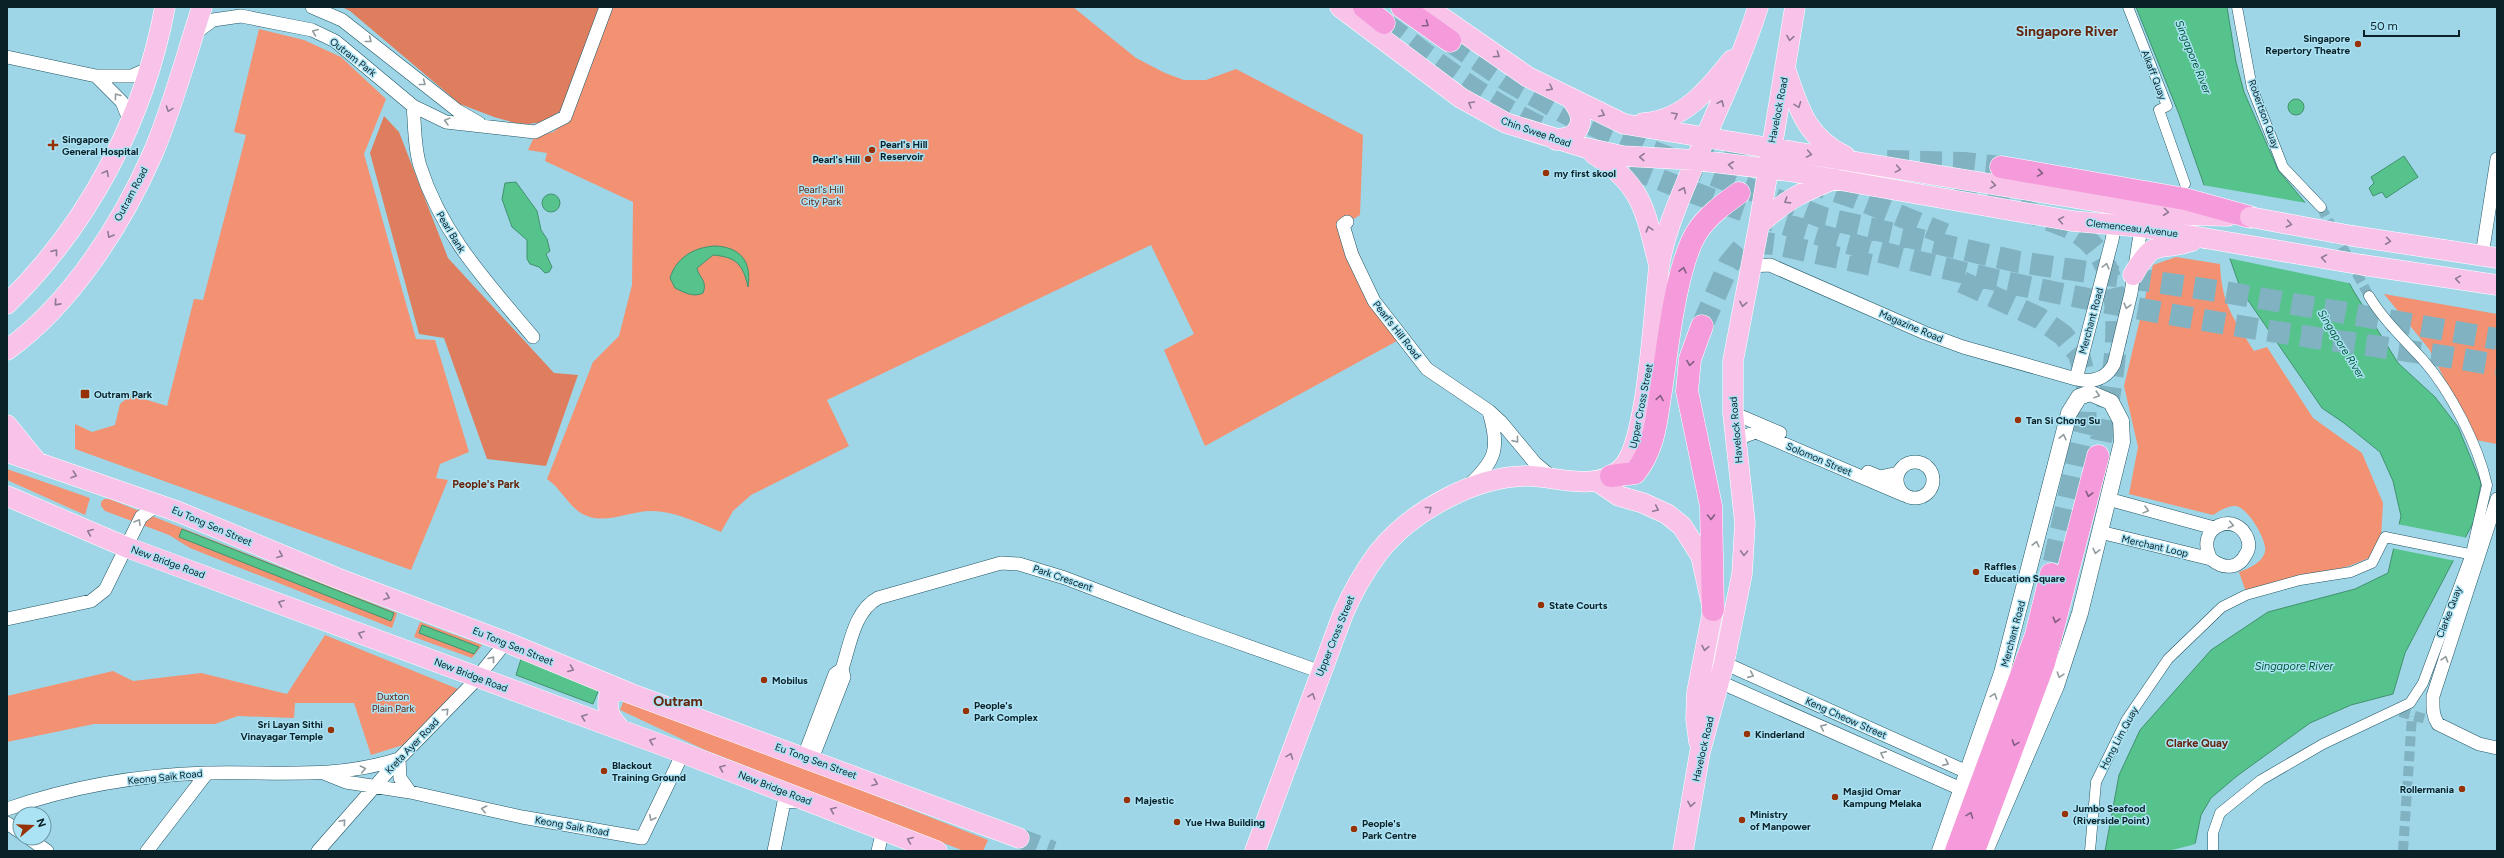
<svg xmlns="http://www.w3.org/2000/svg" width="2504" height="858" font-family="Figtree,sans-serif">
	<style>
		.green { fill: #f29273 }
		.forest { fill: #de7e5e }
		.water { fill: #57c38c; stroke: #40926e }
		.pier { fill: #9fd6e7 }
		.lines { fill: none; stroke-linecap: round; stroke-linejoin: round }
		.pedestrian-tunnel { stroke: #81b2c1; stroke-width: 10; stroke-dasharray: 10 5; stroke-linecap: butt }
		.primary-tunnel { stroke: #81b2c1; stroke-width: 20; stroke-dasharray: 20 10; stroke-linecap: butt }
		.motorway-tunnel { stroke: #81b2c1; stroke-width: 22; stroke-dasharray: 22 11; stroke-linecap: butt }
		.pedestrian-casing { stroke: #205665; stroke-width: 11 }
		.minor-casing { stroke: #205665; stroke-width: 14 }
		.tertiary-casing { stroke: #205665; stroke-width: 17 }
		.primary-casing { stroke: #fff; stroke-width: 21 }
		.motorway-casing { stroke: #fff; stroke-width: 23 }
		.pedestrian { stroke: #fff; stroke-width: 10 }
		.minor { stroke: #fff; stroke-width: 13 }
		.tertiary { stroke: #fff; stroke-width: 16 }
		.primary { stroke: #f9c2e9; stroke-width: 20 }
		.motorway { stroke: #f59ada; stroke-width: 22 }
		.primary-bridge-casing { stroke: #fff; stroke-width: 21; stroke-linecap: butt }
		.primary-bridge { stroke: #f9c2e9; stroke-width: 20 }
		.oneway { stroke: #805e81 }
		.oneway2 { stroke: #919b9e }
		.oneway3 { stroke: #8e7a92 }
		.poi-dot { fill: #973106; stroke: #abe3f4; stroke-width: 1.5 }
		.labels { text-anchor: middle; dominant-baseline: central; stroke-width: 3; stroke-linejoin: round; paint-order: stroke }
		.poi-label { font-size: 10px; font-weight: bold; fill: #0b2128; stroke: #abe3f4; text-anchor: start }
		.street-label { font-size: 10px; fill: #0b2128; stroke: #abe3f4 }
		.park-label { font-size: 10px; fill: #5f220d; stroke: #abe3f4 }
		.water-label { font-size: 11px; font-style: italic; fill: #005836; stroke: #abe3f4 }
		.neighbourhood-label { font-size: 11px; font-weight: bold; fill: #66250d; stroke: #abe3f4 }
		.district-label { font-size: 14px; font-weight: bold; fill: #66250d; stroke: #abe3f4 }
	</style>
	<rect width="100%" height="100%" fill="#9fd6e7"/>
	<path class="green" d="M611,7H1073L1136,58L1165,73L1184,80H1206L1236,69L1363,135L1360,215L1347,223L1376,296L1406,336L1205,446L1164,350L1194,334L1151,245L827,400L849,446L751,495L733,511L721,532C699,523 675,511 651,511C630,511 607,524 587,516C570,510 562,489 547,479L593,362L619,336L632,285L633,202L545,161L547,153L528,150L534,137L553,132L568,121Z
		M259,29L304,40L341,57L386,99L364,154L416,339L435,340L469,452L440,464L436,478L448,480L411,570L75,449V424L92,432L115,425L120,404L131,395L167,406L194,299L203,300L246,135L234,132Z
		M2176,257L2220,264C2222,306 2233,317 2254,351L2267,347L2313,418L2362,453L2383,503L2381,538L2369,558L2349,566L2246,592L2239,572C2249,568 2261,564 2265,552C2268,541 2247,506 2235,506C2227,506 2219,511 2213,515L2129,494L2138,447L2124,386L2153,265Z
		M2384,294L2497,314V444L2476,440L2429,349Z
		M7,469L90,498L85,515L7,480Z
		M104,499H109L397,613L392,628L190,548L169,535L105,511L101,506V502Z
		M420,622L482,645L472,658L414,637Z
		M325,635L458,689L403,745L371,755L354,703H295L294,718L238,716L215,724H94L7,742V696L113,671L133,681L201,673L287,694Z
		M625,697L988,840L983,851H964L705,750L620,710Z"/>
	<path class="forest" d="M342,7H599L562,110L543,122L528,124L515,123L494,117L460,104L350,11Z
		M384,116L399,132L448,258L554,373L578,375L546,466L487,459L444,338L419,334L370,153Z"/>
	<path class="water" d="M2136,7H2227L2236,62L2244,92L2278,170L2307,205L2353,290L2398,363L2435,397L2458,427L2481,483L2474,521L2405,653L2393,694L2351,705L2310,723L2237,776L2211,798L2201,815L2195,844L2197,851H2105L2119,775L2140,730L2211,650L2268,612L2355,589L2388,573L2401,516L2393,481L2380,452L2344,423L2322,408L2241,290L2179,114Z
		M2288 107a8 8 0 1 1 16 0a8 8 0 1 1-16 0Z
		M2404,156L2418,177L2386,198L2382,192L2373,196L2369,188L2374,183L2371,177Z
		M516,182L537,211L541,230L547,239L550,251L546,254L552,267L549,272L545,273L539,267L530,264L527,259V240L512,227L508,216L502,199L505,183Z
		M542 203a9 9 0 1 1 18 0a9 9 0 1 1-18 0Z
		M715,246C740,247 752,261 748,287C743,264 736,257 713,255L697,268C699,278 708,281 703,293C694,298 683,292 675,288L670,278C676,258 694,247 715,246Z
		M182,529L394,613L391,621L179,537Z
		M422,625L479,647L474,654L419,633Z
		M521,659L599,689L593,704L516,675Z"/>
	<path class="pier" d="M2202,185L2307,203L2353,284L2228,258Z
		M2397,524L2468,538L2456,561L2391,548Z
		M2197,843L2199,851H2168L2192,845Z"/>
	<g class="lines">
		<path class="pedestrian-tunnel" d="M2321,207L2369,296
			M2400,712L2426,719
			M2403,851L2412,716"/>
		<path class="primary-tunnel" d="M1019,838L1053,851"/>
		<path class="motorway-tunnel" d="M1384,23C1436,62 1487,103 1547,130
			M1450,41L1508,81L1567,114L1654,152L1824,218L2019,262L2224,292L2497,339
			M1693,143L1740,154L1791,161
			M1600,154C1797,243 2009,287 2221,323C2313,339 2406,349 2497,365
			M1887,161L1964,163L2001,167
			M1805,181L1853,197L1945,234
			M1957,183C1984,192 2010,204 2036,215C2048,220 2061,224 2073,230C2144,269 2109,393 2098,456
			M1962,282L2039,318L2063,335L2079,354L2087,386L2085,424L2051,574
			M1702,326L1729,264L1744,246L1764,243L1780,245L1876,266"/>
		<g class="pedestrian-casing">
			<path id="pedestrian" d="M2128,7L2167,106L2159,110L2185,184
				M2237,7L2252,88L2278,154L2283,167L2321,207
				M2090,851L2096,782L2127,719L2168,659L2222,607L2246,595L2300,580L2351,572L2372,563L2385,537L2469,554
				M2213,851V833L2220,813L2261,780L2323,744L2410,703L2423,683L2471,554L2487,485C2478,445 2451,392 2424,361C2405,340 2384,321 2369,296"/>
		</g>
		<g class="minor-casing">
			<path id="minor" d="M312,7L342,20L458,111L479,123
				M193,35L213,20L241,16L312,30L335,41L413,106L446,122L535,132L565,117L606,7
				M7,57L96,76H132L150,68
				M96,76L122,102L130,122
				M413,106C415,125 414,147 420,166C442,235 487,282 533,337
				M1347,222L1343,225L1352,255L1374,301L1427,369L1489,411L1501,422L1535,463L1553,478
				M2482,255L2497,159
				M1750,266L1770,265L1925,333L1963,347L2076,379C2093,383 2106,379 2114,364L2131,293L2142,221
				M2076,379L2112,240L2116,218
				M1733,413L1780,433
				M1736,444L1745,436L1756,432L1904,495
				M1897 480a18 18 0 1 1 36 0a18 18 0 1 1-36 0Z
				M1868,472L1880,477L1898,473
				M1468,486C1496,460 1500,449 1489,412
				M2108,499L2214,528
				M2497,499L2433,696C2433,707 2432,715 2438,724L2479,744L2497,748
				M2100,532L2211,559C2223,569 2238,570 2246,554C2249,550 2249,544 2248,540C2238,509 2193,526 2211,559
				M7,619L91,601L105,590L141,517L158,504
				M1724,663L1967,772
				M1720,682L1961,789
				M804,756L835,674L842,669
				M399,759L400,778L410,792
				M812,759L844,677L842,669C850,645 854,611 878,598L1001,563L1019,564L1065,578L1183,623L1321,672
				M326,774L346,782L410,792L522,817L642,838L683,753
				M7,809C70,787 140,775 206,773C274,771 333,780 399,759
				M7,823L20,832
				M29,838L47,851
				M147,851L207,773
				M318,851L399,759L472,684L506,642
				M774,851L784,802L800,801
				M878,851L883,830"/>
		</g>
		<g class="tertiary-casing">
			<path id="tertiary" d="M1940,851L2002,673L2069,413L2079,397L2090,393L2111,402L2121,421L2122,442L2080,613L2056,686L1985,851"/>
		</g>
		<g class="primary-casing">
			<path id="primary" d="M1340,7L1461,98L1506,123L1586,148L1623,156L1695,160L1788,171L2072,221L2141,227L2204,238
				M1427,7L1528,77L1624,124L2118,205L2190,215L2228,216
				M1786,71C1799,109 1806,137 1845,156
				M1643,123C1683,121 1708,90 1732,60
				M1556,140L1572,136C1585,124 1582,113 1572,100
				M1594,154C1644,186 1645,212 1659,265
				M1759,225C1785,200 1802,192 1835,179
				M2353,236L2497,258
				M2363,265L2497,285
				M2133,275C2156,235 2157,253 2192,241
				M7,304C89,224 144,119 165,7
				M7,350C71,304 122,224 153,153C173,106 186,56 202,7
				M7,425L37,462
				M7,452L179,512L337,578L506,642L632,694L1019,838
				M1597,481L1619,496L1643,503L1667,514L1682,526L1701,556L1713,610L1697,692L1696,719L1699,742
				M7,496L126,547L683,753L937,851
				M620,689L609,696C606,712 610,718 621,730
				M1255,851L1343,614C1352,593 1364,572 1378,553C1410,512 1476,475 1529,476C1560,477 1596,492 1621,469C1648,446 1654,306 1659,267C1664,235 1677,205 1689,176C1712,119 1740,65 1758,7
				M1683,851L1700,752L1724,663L1742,574L1745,523L1733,413V361L1759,225L1795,7"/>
		</g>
		<g class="motorway-casing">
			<path id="motorway" d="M1364,7L1384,23
				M1402,7L1450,41
				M2001,167L2185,199L2250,217
				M1702,326L1690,359L1687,391L1711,506L1713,610
				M1611,476L1635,473C1653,450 1656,425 1660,397C1667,353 1675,267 1697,232C1707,216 1725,203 1739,193
				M1956,851L2036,635L2051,574
				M1974,851L2044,663L2098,456"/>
		</g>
		<use href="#pedestrian" class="pedestrian"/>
		<use href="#minor" class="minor"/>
		<use href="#tertiary" class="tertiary"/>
		<use href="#primary" class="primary"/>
		<use href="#motorway" class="motorway"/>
		<g class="primary-bridge-casing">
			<path id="primary-bridge" d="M2250,217L2353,236
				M2204,238L2363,265"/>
		</g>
		<use href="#primary-bridge" class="primary-bridge"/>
	</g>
	<defs><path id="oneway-chevron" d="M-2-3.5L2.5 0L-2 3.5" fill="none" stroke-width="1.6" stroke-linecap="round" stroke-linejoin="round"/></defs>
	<g class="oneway">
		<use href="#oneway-chevron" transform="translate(1426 24) rotate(35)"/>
		<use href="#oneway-chevron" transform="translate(2040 173) rotate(9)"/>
		<use href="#oneway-chevron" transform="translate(1683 270) rotate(-77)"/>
		<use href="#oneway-chevron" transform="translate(1690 363) rotate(99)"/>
		<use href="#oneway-chevron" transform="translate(1660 398) rotate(-81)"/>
		<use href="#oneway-chevron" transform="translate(2089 494) rotate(104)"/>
		<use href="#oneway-chevron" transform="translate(1711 517) rotate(89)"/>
		<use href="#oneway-chevron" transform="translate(2056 620) rotate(105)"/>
		<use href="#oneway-chevron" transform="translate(2015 743) rotate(110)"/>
		<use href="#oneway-chevron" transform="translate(1970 815) rotate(-69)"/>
	</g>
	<g class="oneway2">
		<use href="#oneway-chevron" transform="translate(315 32) rotate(-158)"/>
		<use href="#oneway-chevron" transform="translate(369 40) rotate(38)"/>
		<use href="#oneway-chevron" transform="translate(423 83) rotate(38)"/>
		<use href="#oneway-chevron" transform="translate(117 96) rotate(-127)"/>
		<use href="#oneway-chevron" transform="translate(447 121) rotate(-165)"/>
		<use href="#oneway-chevron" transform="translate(2106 266) rotate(-75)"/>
		<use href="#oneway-chevron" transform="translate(2127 306) rotate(105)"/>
		<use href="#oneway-chevron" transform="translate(2097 395) rotate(18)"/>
		<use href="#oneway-chevron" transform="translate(2063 437) rotate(-77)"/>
		<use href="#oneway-chevron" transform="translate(1516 440) rotate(51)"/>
		<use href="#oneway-chevron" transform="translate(2146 510) rotate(15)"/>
		<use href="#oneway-chevron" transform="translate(138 522) rotate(-60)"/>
		<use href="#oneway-chevron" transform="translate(2231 525) rotate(11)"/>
		<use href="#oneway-chevron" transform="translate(2036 544) rotate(-76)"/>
		<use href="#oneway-chevron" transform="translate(2096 551) rotate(104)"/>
		<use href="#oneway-chevron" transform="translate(492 659) rotate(-52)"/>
		<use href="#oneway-chevron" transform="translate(2445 659) rotate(-72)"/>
		<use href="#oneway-chevron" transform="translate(1751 675) rotate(24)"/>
		<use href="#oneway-chevron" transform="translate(2060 675) rotate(108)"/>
		<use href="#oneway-chevron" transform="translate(1994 696) rotate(-70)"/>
		<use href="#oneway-chevron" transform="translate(446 711) rotate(-46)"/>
		<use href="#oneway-chevron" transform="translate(1823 727) rotate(-156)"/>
		<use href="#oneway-chevron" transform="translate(1883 754) rotate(-156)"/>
		<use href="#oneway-chevron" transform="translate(1946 763) rotate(24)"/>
		<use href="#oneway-chevron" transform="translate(363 769) rotate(-12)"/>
		<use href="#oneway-chevron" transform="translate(484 809) rotate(-167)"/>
		<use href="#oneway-chevron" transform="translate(652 818) rotate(116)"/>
		<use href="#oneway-chevron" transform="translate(343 822) rotate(-49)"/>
	</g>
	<g class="oneway3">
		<use href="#oneway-chevron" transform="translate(1790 38) rotate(99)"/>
		<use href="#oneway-chevron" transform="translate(1497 55) rotate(34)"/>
		<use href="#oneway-chevron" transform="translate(1550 88) rotate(28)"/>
		<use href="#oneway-chevron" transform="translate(1721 103) rotate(-66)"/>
		<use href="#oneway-chevron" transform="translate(1471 104) rotate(-150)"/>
		<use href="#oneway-chevron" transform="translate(1798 105) rotate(69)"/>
		<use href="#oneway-chevron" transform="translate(169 109) rotate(110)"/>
		<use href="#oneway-chevron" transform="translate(1602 114) rotate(25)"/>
		<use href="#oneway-chevron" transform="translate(1675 115) rotate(-30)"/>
		<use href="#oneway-chevron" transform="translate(1809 154) rotate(10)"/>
		<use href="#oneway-chevron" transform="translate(1642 157) rotate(-176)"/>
		<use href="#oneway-chevron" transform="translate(1731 165) rotate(-174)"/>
		<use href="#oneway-chevron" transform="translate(1898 169) rotate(10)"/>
		<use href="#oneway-chevron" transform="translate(106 173) rotate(-62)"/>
		<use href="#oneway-chevron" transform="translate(1993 185) rotate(9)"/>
		<use href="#oneway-chevron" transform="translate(1683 190) rotate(-67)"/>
		<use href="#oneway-chevron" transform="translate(1787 201) rotate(148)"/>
		<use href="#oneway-chevron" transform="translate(2166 212) rotate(7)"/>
		<use href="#oneway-chevron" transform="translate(2061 220) rotate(-170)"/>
		<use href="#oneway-chevron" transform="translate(2289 224) rotate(11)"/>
		<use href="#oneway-chevron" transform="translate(1649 229) rotate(-106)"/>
		<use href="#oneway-chevron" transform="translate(110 235) rotate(119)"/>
		<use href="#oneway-chevron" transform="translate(2388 241) rotate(8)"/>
		<use href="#oneway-chevron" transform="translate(55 252) rotate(-51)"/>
		<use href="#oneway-chevron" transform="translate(2324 258) rotate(-170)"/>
		<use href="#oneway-chevron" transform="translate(2458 279) rotate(-171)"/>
		<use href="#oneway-chevron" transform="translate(57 303) rotate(132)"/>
		<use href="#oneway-chevron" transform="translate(1743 304) rotate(101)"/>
		<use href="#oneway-chevron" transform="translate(74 475) rotate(19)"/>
		<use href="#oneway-chevron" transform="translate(1429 509) rotate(-36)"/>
		<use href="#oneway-chevron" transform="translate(1656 509) rotate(25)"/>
		<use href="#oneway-chevron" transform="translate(90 532) rotate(-157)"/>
		<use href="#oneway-chevron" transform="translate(1744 553) rotate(93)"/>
		<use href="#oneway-chevron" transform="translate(280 555) rotate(23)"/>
		<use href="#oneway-chevron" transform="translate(387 597) rotate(20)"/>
		<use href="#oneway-chevron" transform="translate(281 603) rotate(-159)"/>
		<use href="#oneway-chevron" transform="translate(361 634) rotate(-160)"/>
		<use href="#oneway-chevron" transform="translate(1705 648) rotate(101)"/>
		<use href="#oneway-chevron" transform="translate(571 669) rotate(22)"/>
		<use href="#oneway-chevron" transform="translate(1312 696) rotate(-70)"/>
		<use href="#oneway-chevron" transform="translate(584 717) rotate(-160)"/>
		<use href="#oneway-chevron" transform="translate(652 741) rotate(-160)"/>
		<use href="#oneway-chevron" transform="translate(1290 756) rotate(-70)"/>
		<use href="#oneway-chevron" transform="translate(722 768) rotate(-159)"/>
		<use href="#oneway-chevron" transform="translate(875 783) rotate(21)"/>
		<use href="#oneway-chevron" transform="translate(1691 804) rotate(100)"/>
		<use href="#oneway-chevron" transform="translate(833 810) rotate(-158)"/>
		<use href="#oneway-chevron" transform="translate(910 840) rotate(-158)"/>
	</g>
	<g class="poi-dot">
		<circle cx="2358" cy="44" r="4"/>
		<path d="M51 139h4v4h4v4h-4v4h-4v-4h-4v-4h4z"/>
		<circle cx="872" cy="150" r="4"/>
		<circle cx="868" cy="159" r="4"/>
		<circle cx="1546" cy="173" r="4"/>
		<rect x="80" y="389" width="10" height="10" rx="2"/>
		<circle cx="2018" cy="420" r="4"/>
		<circle cx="1976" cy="572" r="4"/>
		<circle cx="1541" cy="605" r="4"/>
		<circle cx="764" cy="680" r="4"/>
		<circle cx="966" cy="711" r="4"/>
		<circle cx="331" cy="730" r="4"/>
		<circle cx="1747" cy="734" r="4"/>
		<circle cx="604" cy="771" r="4"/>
		<circle cx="2462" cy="789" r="4"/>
		<circle cx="1835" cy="797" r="4"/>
		<circle cx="1127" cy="800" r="4"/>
		<circle cx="2065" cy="814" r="4"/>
		<circle cx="1742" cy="820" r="4"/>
		<circle cx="1177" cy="822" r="4"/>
		<circle cx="1354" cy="829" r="4"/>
	</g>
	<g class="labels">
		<g class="poi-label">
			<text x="2350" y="38" text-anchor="end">Singapore<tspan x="2350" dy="12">Repertory Theatre</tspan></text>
			<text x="62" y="139">Singapore<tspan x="62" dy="12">General Hospital</tspan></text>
			<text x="880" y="144">Pearl's Hill<tspan x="880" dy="12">Reservoir</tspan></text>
			<text x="860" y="159" text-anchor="end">Pearl's Hill</text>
			<text x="1554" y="173">my first skool</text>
			<text x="94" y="394">Outram Park</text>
			<text x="2026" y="420">Tan Si Chong Su</text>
			<text x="1984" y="566">Raffles<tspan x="1984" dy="12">Education Square</tspan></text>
			<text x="1549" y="605">State Courts</text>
			<text x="772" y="680">Mobilus</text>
			<text x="974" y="705">People's<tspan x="974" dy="12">Park Complex</tspan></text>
			<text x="323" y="724" text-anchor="end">Sri Layan Sithi<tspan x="323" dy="12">Vinayagar Temple</tspan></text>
			<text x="1755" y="734">Kinderland</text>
			<text x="612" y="765">Blackout<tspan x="612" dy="12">Training Ground</tspan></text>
			<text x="2454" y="789" text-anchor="end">Rollermania</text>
			<text x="1843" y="791">Masjid Omar<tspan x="1843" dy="12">Kampung Melaka</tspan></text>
			<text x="1135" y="800">Majestic</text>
			<text x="2073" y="808">Jumbo Seafood<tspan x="2073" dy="12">(Riverside Point)</tspan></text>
			<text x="1750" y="814">Ministry<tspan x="1750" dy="12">of Manpower</tspan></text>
			<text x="1185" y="822">Yue Hwa Building</text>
			<text x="1362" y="823">People's<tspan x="1362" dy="12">Park Centre</tspan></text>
		</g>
		<g class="street-label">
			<text transform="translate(353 57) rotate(38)">Outram Park</text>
			<text transform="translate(2154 75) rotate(69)">Alkaff Quay</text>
			<text transform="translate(1778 110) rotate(-79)">Havelock Road</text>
			<text transform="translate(2264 114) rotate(70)">Robertson Quay</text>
			<text transform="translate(1536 132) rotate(19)">Chin Swee Road</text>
			<text transform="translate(131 194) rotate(-62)">Outram Road</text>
			<text transform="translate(2132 228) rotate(7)">Clemenceau Avenue</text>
			<text transform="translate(451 232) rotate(59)">Pearl Bank</text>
			<text transform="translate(2091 321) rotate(-75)">Merchant Road</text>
			<text transform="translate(1911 326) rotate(23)">Magazine Road</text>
			<text transform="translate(1397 330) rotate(52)">Pearl's Hill Road</text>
			<text transform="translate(1641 406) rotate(-79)">Upper Cross Street</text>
			<text transform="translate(1736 430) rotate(-95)">Havelock Road</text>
			<text transform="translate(1819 459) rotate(23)">Solomon Street</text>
			<text transform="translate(212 526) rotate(23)">Eu Tong Sen Street</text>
			<text transform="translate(2155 546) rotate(13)">Merchant Loop</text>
			<text transform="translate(168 562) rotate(20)">New Bridge Road</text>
			<text transform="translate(1063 578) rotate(19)">Park Crescent</text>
			<text transform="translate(2449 612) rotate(-69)">Clarke Quay</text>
			<text transform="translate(2013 634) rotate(-75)">Merchant Road</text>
			<text transform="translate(1335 636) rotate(-68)">Upper Cross Street</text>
			<text transform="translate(513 646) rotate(22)">Eu Tong Sen Street</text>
			<text transform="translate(471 675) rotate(21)">New Bridge Road</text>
			<text transform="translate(1846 718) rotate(24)">Keng Cheow Street</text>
			<text transform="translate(2119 738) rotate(-62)">Hong Lim Quay</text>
			<text transform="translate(412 746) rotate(-46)">Kreta Ayer Road</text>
			<text transform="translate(1703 749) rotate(-77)">Havelock Road</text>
			<text transform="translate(816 761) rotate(20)">Eu Tong Sen Street</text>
			<text transform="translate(165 777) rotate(-6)">Keong Saik Road</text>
			<text transform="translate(775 788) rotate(21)">New Bridge Road</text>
			<text transform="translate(572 826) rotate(10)">Keong Saik Road</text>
		</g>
		<g class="park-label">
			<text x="821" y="189">Pearl's Hill<tspan x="821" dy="12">City Park</tspan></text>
			<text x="393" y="696">Duxton<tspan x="393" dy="12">Plain Park</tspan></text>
		</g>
		<g class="water-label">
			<text transform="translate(2193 57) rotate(68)">Singapore River</text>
			<text transform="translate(2341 344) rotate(58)">Singapore River</text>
			<text x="2294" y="666">Singapore River</text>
		</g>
		<g class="neighbourhood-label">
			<text x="486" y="484">People's Park</text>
			<text x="2197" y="743">Clarke Quay</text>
		</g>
		<g class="district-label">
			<text x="2067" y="31">Singapore River</text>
			<text x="678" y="701">Outram</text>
		</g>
	</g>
	<rect width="2504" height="858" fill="none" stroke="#0b2128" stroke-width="16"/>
	<g transform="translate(32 826) rotate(71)"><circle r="19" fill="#abe3f4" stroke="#6b95a2"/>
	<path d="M0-3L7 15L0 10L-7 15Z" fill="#973106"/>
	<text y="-6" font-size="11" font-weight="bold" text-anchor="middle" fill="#0b2128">N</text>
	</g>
	<path d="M2364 30v6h95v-6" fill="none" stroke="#0b2128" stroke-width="2"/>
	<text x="2370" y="30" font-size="12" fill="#0b2128" stroke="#abe3f4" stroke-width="3" paint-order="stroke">50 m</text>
</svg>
